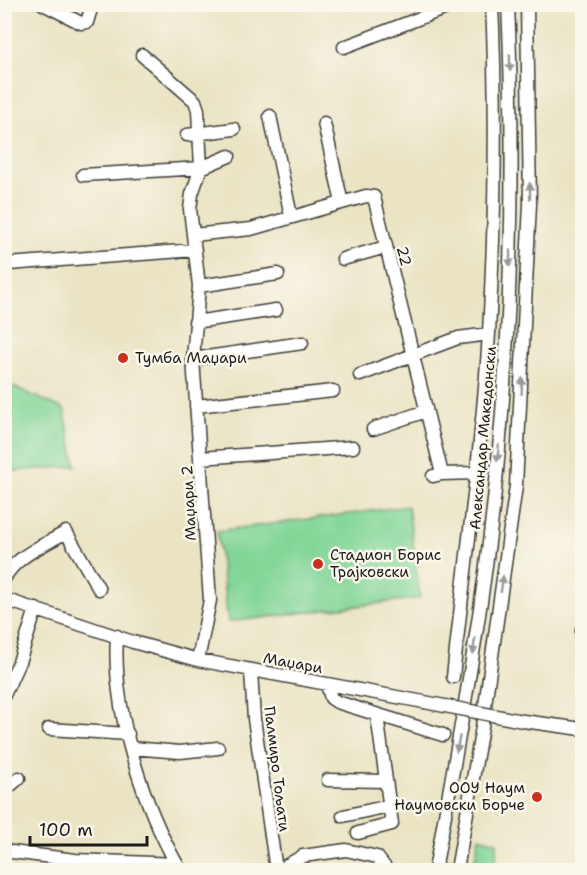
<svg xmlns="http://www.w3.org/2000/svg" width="587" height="875" font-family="'Shantell Sans',sans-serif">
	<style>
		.green { fill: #83d698; stroke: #50795a; stroke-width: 1.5 }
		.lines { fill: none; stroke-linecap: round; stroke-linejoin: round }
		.minor-casing { stroke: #3b3a35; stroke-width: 15 }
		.minor { stroke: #fff; stroke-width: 12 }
		.minor-bridge-casing { stroke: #3b3a35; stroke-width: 15; stroke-linecap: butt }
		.minor-bridge { stroke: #fff; stroke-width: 12 }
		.oneway { fill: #999 }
		.poi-dot { fill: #c8321e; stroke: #fbf7ec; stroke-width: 2 }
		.labels { text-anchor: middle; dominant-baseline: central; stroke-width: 5; stroke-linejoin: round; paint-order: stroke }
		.street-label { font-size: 15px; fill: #1c1c1c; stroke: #fbf7ec }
		.poi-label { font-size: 15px; fill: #1c1c1c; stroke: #fbf7ec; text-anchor: start }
	</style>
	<rect width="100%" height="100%" fill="#fbf7ec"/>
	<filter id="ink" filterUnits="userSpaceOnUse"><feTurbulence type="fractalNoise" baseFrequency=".0167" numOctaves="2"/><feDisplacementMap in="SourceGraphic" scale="12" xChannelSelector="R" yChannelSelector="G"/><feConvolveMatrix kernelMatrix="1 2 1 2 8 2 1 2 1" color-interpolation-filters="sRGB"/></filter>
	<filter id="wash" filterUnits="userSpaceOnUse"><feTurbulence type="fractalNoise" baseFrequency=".008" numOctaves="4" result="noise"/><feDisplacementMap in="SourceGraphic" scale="24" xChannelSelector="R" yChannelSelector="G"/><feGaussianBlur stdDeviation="1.35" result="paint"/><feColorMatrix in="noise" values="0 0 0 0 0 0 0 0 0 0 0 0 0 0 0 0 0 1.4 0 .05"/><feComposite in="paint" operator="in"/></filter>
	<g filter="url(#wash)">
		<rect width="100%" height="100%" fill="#eae4c4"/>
		<path class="green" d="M5,383L64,409L76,466L5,472Z
			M408,506L420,598L228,622L217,531Z
			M479,837L497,842L495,870H473Z"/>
	</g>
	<g filter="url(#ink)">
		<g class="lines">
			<g class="minor-casing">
				<path id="minor" d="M43,4L81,23L87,22L91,9
					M344,47L457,4
					M142,55L195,101L198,110L201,168L192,194L190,209L199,286L193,359L210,600L198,660
					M270,116L291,216
					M324,123L342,203
					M187,135L234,129
					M83,175L201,168L229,156
					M193,235L251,229L366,196L374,197L442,474L433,476
					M343,259L386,247
					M4,269L8,264L195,250
					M199,286L278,274
					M195,322L276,310
					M193,359L302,343
					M360,375L458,338L489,334
					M196,406L333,391
					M373,429L426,411
					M200,458L353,447
					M442,474L476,473
					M4,579C15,556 45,545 66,532L99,589
					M4,599L133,642L198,660L424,702
					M582,629V636
					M117,636C112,712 143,805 180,870
					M251,671L254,719L276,870
					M453,677C465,562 482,448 489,333C495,223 497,114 492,4
					M327,685L331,698L337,702L443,735
					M4,695L19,662L36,609
					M523,721L582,729
					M49,729L128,734
					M132,748L180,752L218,748
					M328,780L386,781
					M4,791L19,778
					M343,816L389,806
					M358,833L392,824L377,715
					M4,851L75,860L177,864
					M279,870L303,856L346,850L377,857L387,870
					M435,870C459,738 484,606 497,471C512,316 515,160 508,4
					M457,870L482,727L516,486L530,204L527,4"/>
			</g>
			<use href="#minor" class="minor"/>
			<g class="minor-bridge-casing">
				<path id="minor-bridge" d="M424,702L523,721"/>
			</g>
			<use href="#minor-bridge" class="minor-bridge"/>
		</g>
		<defs><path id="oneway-solid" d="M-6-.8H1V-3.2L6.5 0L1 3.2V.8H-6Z" transform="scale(1.5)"/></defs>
		<g class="oneway">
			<use href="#oneway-solid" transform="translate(510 63) rotate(89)"/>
			<use href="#oneway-solid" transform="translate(530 191) rotate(-91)"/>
			<use href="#oneway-solid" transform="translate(510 258) rotate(91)"/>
			<use href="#oneway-solid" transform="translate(522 386) rotate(-87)"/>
			<use href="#oneway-solid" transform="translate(498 453) rotate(95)"/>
			<use href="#oneway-solid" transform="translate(502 584) rotate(-82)"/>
			<use href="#oneway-solid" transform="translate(474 646) rotate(98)"/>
			<use href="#oneway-solid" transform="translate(458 744) rotate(101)"/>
		</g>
	</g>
	<g class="poi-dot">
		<circle cx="123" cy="358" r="6"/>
		<circle cx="318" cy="564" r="6"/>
		<circle cx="537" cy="797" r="6"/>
	</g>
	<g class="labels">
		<g class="street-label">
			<text transform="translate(404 256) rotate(76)">22</text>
			<text transform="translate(483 438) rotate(-85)">Александар Македонски</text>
			<text transform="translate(189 503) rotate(-93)">Маџари 2</text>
			<text transform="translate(293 663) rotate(10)">Маџари</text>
			<text transform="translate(277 769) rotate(83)">Палмиро Тољати</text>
		</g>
		<g class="poi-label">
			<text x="135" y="358">Тумба Маџари</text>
			<text x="330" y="555">Стадион Борис<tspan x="330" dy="17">Трајковски</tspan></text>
			<text x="525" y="788" text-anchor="end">ООУ Наум<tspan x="525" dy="17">Наумовски Борче</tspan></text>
		</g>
	</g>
	<rect width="587" height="875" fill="none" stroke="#fbf7ec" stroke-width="24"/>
	<path d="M30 836v9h117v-9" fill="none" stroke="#1c1c1c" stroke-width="3"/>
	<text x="39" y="836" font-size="18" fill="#1c1c1c" stroke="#fbf7ec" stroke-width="4.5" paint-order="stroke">100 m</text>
</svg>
